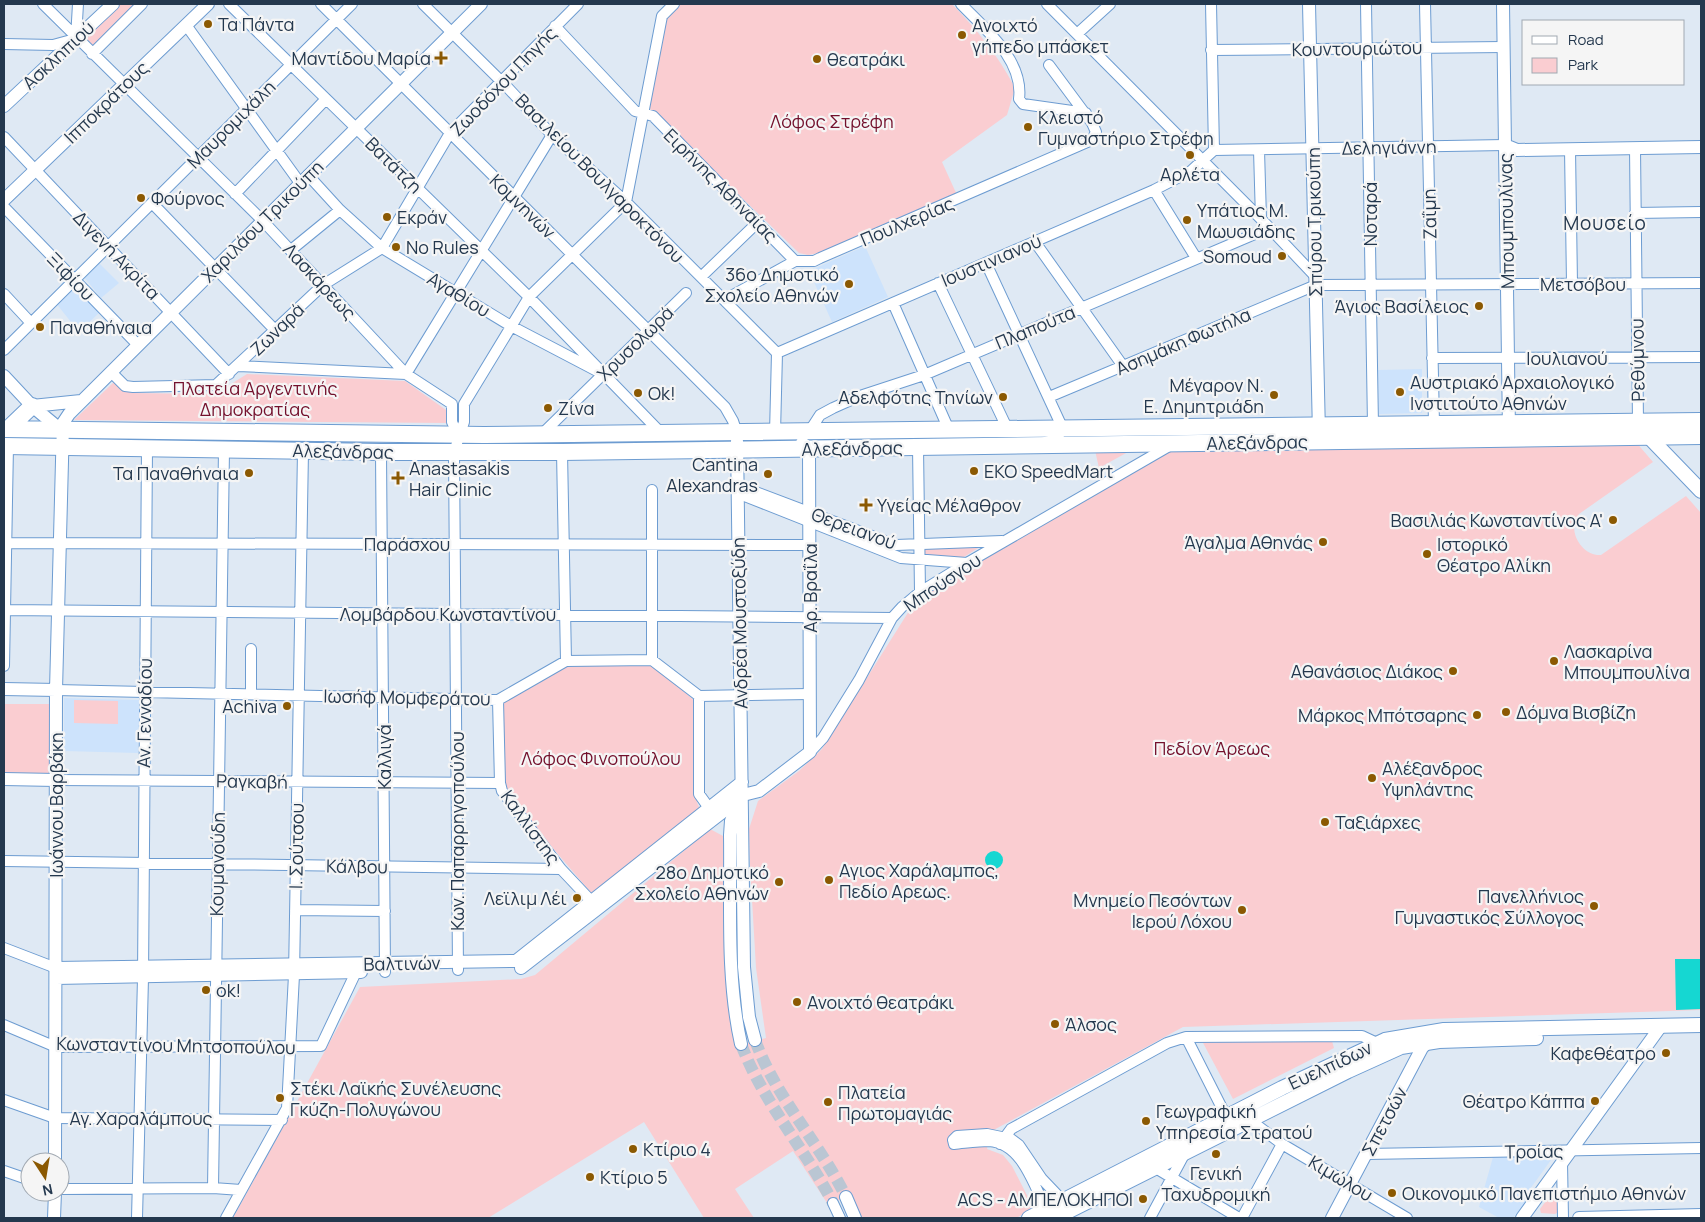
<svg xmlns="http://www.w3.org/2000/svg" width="1705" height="1222" font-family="Manrope,sans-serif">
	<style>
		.built { fill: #cde3fc }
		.green { fill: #facdd1 }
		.water { fill: #15d7d2 }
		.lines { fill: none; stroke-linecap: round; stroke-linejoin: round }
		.tertiary-tunnel { stroke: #bac6d3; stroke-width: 12; stroke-dasharray: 12 6; stroke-linecap: butt }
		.minor-casing { stroke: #6d9cd1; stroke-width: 12 }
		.tertiary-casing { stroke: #6d9cd1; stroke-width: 14 }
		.secondary-casing { stroke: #6d9cd1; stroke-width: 16 }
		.primary-casing { stroke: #6d9cd1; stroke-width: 18 }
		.minor { stroke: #fff; stroke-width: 10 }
		.tertiary { stroke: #fff; stroke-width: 12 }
		.secondary { stroke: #fff; stroke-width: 14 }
		.primary { stroke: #fff; stroke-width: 16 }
		.poi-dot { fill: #8b5902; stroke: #f5f5f5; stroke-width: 2 }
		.labels { text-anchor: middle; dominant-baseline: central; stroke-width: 4.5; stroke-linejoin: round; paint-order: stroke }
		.poi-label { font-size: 18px; fill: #24384e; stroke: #f5f5f5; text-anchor: start }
		.street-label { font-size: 18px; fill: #24384e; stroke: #f5f5f5 }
		.park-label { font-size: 18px; fill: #73102c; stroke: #f5f5f5 }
		.neighbourhood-label { font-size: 19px; letter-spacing: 1px; fill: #24384e; stroke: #f5f5f5 }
	</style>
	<rect width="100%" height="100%" fill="#dfe9f4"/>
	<path class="built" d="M865,246L888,297L832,322L809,271Z
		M98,262L119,283L101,298L84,277Z
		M75,284L100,312L79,332L55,302Z
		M1422,369V413L1379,414L1378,370Z
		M64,698L140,700L138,753L64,751Z
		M1544,1156L1551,1160L1525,1196L1528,1199L1513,1218H1499L1479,1207L1493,1157Z"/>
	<path class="green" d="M118,4H139L93,50L81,38Z
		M679,4H952C977,30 998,55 1015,88L1007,115L942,162L957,195L825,252L808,255L799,253L647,106L664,18Z
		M247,374L405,381L449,412L448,423L74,420L114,382L122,390L132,393L215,394Z
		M1635,441L1653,462L1579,514C1566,529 1581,556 1601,555L1686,496L1701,513V1010L1183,1027L990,1132L987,1149L1003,1155L1012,1166L1034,1209L1016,1218H861L851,1193L829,1206L793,1151L735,1189L754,1218H704L644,1122L488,1218H233L360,987L521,979L535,975L710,829L723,836L728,1000L735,1046L766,1038L756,968L750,865L749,829L758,801L799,771L822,749L909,611L926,592L1177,445Z
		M1094,446L1137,447L1099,468Z
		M983,545L959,560L923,558L922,548Z
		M650,662L696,702L697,802L700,810L593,895L508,796L504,784L502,701L566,664Z
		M74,700L118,701V724L74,723Z
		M4,704H50V777H4Z
		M1202,1041H1332L1334,1048L1233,1099Z
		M1555,1189H1557L1558,1212L1555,1214L1541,1213L1540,1209Z"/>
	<path class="water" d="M985 860a9 9 0 1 1 18 0a9 9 0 1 1-18 0Z
		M1675,959H1701V1009L1676,1010Z"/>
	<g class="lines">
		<path class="tertiary-tunnel" d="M755,1040C776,1098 819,1142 846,1197
			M741,1044C763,1102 805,1149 833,1203"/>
		<g class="minor-casing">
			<path id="minor" d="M43,4L263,221L406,374L452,404V422L458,435
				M229,4L529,297L662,434
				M321,4L725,407L733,421L737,433
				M423,4L508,88L552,135L626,202L777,353
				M961,4C985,29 1024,60 1019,99L1023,104L1086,113
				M1047,4L1261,219L1316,277
				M1211,4L1214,150
				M1366,4L1373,425
				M1425,4L1434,424
				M186,25L300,183
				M555,26L635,111L653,116L795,261
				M1077,34L1110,4
				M76,38L78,4
				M4,44L53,45L75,39
				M1211,50L1504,47
				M92,54L142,4
				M4,137L229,374
				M1635,148L1638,422
				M1570,149L1572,284
				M1214,150L1505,145
				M1259,150L1261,219
				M308,175L340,210L382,248L511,326L597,371
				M1154,190L1196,258
				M235,194L326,99
				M626,202L662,16L674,4
				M152,203L275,330
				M4,207L138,345
				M1635,213L1701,212
				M1035,242L1123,366
				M291,250L340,210
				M986,263L1063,429L1056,439L1045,442
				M701,277L758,222
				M938,283L1008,430
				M4,294L31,323
				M724,300L795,261H814L820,258L1092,140L1096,132L1092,123L1049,65
				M893,303L949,430
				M4,350L352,4
				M777,353L1154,190L1191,171L1214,150
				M1432,358L1701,357
				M238,366L406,374L552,135
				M111,372L125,386L133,387L216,385L323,285L382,248L450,133L578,4
				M1049,397L1316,285L1701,283
				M809,432L820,415L833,408L860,396L924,375L1269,228
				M775,433L777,353
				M541,435L686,293
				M918,447L920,592
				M381,452L385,972
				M562,452L566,661
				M737,485L896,545L1002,541
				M652,490V660
				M737,493L901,558L967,563
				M4,543L810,545
				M4,610L892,618
				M251,649V694
				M4,666L8,446
				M56,690L498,700L566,661L652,660L699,696L810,694
				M699,696V794L709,808
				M498,700L500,783L502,791L561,869L595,905
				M810,752L823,738L859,680L892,618L902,607L920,592L967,563L1171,445
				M56,780L500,783
				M4,861L561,869
				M295,910L385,911
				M4,948L56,968
				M458,970L454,452L464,422V404L529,297L626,202
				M4,1025L56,1047L321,1046L356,972
				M1186,1037L1226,1116
				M4,1100L55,1118L282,1120
				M1250,1120L1282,1144L1407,1218
				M1000,1144L1011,1129L1167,1043L1186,1037L1362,1036L1377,1043
				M1366,1154L1701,1148
				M1562,1162L1563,1218
				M1154,1167L1239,1218
				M4,1171L30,1180
				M213,1188L224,450
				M60,1189L213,1188L241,1190
				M833,1203L840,1218
				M1049,1215C1035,1190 1024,1143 989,1141C978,1141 965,1143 954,1144L953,1140L957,1136L987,1134L1011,1139L1019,1145L1042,1179L1063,1201
				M137,1218L143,978L147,448
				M226,1218L287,1108L294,975L303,451
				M1150,1218L1185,1153
				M1242,1218L1282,1144"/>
		</g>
		<g class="tertiary-casing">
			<path id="tertiary" d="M1309,4L1319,433
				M1503,4L1509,431
				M4,106L113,4
				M1505,145L1517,150L1701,147
				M4,200L208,4
				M4,376L32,406L61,430
				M32,406L81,401
				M737,441L744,967L749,1017L755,1040
				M4,689L56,690
				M4,779L56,780
				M735,797L759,791L810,752L809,448L802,443
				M741,799L731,821L730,835C731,904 726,977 741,1044
				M56,968L516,961L742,782
				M521,968L742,797
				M56,978L361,972
				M55,1162L56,690L63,423L69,414L481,4
				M846,1197L855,1218
				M54,1218L55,1192
				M1332,1218L1422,1048L1430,1039
				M1522,1218L1661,1026
				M1579,1218L1701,1215"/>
		</g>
		<g class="secondary-casing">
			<path id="secondary" d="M1648,436L1701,491
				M1029,1218L1282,1088L1385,1040L1444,1030L1701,1025
				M1055,1218L1348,1071L1401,1047L1439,1041L1536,1038"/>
		</g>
		<g class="primary-casing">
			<path id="primary" d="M4,429L484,435L1701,421
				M8,429L32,406
				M4,446L381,452H562L1701,436"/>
		</g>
		<use href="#minor" class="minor"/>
		<use href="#tertiary" class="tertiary"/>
		<use href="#secondary" class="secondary"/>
		<use href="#primary" class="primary"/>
	</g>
	<g class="poi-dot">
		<circle cx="208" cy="24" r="5"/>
		<circle cx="962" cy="35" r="5"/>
		<path d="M438.5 50.5h5v5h5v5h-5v5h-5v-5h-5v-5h5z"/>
		<circle cx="817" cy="59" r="5"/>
		<circle cx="1028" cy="127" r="5"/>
		<circle cx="1190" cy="155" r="5"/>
		<circle cx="141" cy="198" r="5"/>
		<circle cx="387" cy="217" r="5"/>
		<circle cx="1187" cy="220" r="5"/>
		<circle cx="396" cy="247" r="5"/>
		<circle cx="1282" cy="256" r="5"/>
		<circle cx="849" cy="284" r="5"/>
		<circle cx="1479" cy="306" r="5"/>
		<circle cx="40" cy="327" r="5"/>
		<circle cx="1400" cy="392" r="5"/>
		<circle cx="638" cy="393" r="5"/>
		<circle cx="1274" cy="395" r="5"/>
		<circle cx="1003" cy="397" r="5"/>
		<circle cx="548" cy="408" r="5"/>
		<circle cx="974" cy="471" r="5"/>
		<circle cx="249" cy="473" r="5"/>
		<circle cx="768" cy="474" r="5"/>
		<path d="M395.5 470.5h5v5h5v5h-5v5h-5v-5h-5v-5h5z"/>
		<path d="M863.5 497.5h5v5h5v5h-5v5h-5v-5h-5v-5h5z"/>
		<circle cx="1613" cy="520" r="5"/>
		<circle cx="1323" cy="542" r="5"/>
		<circle cx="1427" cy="554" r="5"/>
		<circle cx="1554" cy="661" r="5"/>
		<circle cx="1453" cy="671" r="5"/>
		<circle cx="287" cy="706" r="5"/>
		<circle cx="1506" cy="712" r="5"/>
		<circle cx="1477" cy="715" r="5"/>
		<circle cx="1372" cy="778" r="5"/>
		<circle cx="1325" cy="822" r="5"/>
		<circle cx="829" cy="880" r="5"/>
		<circle cx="779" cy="882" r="5"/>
		<circle cx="577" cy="898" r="5"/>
		<circle cx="1594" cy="906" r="5"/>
		<circle cx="1242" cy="910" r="5"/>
		<circle cx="206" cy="990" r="5"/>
		<circle cx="797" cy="1002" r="5"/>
		<circle cx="1055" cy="1024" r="5"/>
		<circle cx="1666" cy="1053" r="5"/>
		<circle cx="280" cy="1098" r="5"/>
		<circle cx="1595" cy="1101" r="5"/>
		<circle cx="828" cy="1102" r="5"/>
		<circle cx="1146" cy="1121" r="5"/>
		<circle cx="633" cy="1149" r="5"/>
		<circle cx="1216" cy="1154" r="5"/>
		<circle cx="590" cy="1177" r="5"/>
		<circle cx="1392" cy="1193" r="5"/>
		<circle cx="1143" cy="1199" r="5"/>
	</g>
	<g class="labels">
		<g class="poi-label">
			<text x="218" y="24">Τα Πάντα</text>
			<text x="972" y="25">Ανοιχτό<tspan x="972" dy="21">γήπεδο μπάσκετ</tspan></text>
			<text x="431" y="58" text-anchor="end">Μαντίδου Μαρία</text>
			<text x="827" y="59">θεατράκι</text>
			<text x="1038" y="117">Κλειστό<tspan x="1038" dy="21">Γυμναστήριο Στρέφη</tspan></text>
			<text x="1190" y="174" text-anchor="middle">Αρλέτα</text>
			<text x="151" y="198">Φούρνος</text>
			<text x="1197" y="210">Υπάτιος Μ.<tspan x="1197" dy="21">Μωυσιάδης</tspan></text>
			<text x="397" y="217">Εκράν</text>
			<text x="406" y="247">No Rules</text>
			<text x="1272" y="256" text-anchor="end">Somoud</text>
			<text x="839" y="274" text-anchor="end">36ο Δημοτικό<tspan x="839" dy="21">Σχολείο Αθηνών</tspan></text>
			<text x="1469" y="306" text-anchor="end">Άγιος Βασίλειος</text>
			<text x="50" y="327">Παναθήναια</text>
			<text x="1410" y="382">Αυστριακό Αρχαιολογικό<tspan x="1410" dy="21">Ινστιτούτο Αθηνών</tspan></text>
			<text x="1264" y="385" text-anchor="end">Μέγαρον Ν.<tspan x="1264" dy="21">Ε. Δημητριάδη</tspan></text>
			<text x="648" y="393">Ok!</text>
			<text x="993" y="397" text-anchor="end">Αδελφότης Τηνίων</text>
			<text x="558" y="408">Ζίνα</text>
			<text x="758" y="464" text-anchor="end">Cantina<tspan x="758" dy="21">Alexandras</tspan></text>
			<text x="409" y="468">Anastasakis<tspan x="409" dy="21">Hair Clinic</tspan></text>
			<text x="984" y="471">EKO SpeedMart</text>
			<text x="239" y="473" text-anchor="end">Τα Παναθήναια</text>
			<text x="877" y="505">Υγείας Μέλαθρον</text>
			<text x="1603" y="520" text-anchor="end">Βασιλιάς Κωνσταντίνος Α'</text>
			<text x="1313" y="542" text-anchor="end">Άγαλμα Αθηνάς</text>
			<text x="1437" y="544">Ιστορικό<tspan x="1437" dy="21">Θέατρο Αλίκη</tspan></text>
			<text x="1564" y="651">Λασκαρίνα<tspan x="1564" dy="21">Μπουμπουλίνα</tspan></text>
			<text x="1443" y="671" text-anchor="end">Αθανάσιος Διάκος</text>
			<text x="277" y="706" text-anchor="end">Achiva</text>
			<text x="1516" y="712">Δόμνα Βισβίζη</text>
			<text x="1467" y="715" text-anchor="end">Μάρκος Μπότσαρης</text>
			<text x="1382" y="768">Αλέξανδρος<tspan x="1382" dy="21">Υψηλάντης</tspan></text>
			<text x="1335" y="822">Ταξιάρχες</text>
			<text x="839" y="870">Αγιος Χαράλαμπος,<tspan x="839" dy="21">Πεδίο Αρεως.</tspan></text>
			<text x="769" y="872" text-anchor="end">28ο Δημοτικό<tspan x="769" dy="21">Σχολείο Αθηνών</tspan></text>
			<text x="1584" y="896" text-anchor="end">Πανελλήνιος<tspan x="1584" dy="21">Γυμναστικός Σύλλογος</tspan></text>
			<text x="567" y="898" text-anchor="end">Λεϊλιμ Λέι</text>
			<text x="1232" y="900" text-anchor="end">Μνημείο Πεσόντων<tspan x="1232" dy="21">Ιερού Λόχου</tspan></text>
			<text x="216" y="990">ok!</text>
			<text x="807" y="1002">Ανοιχτό θεατράκι</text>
			<text x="1065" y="1024">Άλσος</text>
			<text x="1656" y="1053" text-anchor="end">Καφεθέατρο</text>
			<text x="290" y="1088">Στέκι Λαϊκής Συνέλευσης<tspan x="290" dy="21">Γκύζη-Πολυγώνου</tspan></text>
			<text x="838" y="1092">Πλατεία<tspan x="838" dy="21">Πρωτομαγιάς</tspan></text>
			<text x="1585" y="1101" text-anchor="end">Θέατρο Κάππα</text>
			<text x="1156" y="1111">Γεωγραφική<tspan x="1156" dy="21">Υπηρεσία Στρατού</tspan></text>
			<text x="643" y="1149">Κτίριο 4</text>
			<text x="1216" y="1173" text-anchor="middle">Γενική<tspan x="1216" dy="21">Ταχυδρομική</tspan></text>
			<text x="600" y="1177">Κτίριο 5</text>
			<text x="1402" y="1193">Οικονομικό Πανεπιστήμιο Αθηνών</text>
			<text x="1133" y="1199" text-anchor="end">ACS - ΑΜΠΕΛΟΚΗΠΟΙ</text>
		</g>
		<g class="street-label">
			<text transform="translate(1357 48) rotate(-1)">Κουντουριώτου</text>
			<text transform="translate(58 55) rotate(-43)">Ασκληπιού</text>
			<text transform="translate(503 81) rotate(-46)">Ζωοδόχου Πηγής</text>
			<text transform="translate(106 102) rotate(-44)">Ιπποκράτους</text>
			<text transform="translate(231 124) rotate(-45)">Μαυρομιχάλη</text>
			<text transform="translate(1389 147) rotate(-1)">Δεληγιάννη</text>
			<text transform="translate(394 165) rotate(45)">Βατάτζη</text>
			<text transform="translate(600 178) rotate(45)">Βασιλείου Βουλγαροκτόνου</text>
			<text transform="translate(721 185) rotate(45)">Ειρήνης Αθηναίας</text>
			<text transform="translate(523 206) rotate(44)">Κομνηνών</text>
			<text transform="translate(1370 214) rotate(-90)">Νοταρά</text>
			<text transform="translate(1429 214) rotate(-91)">Ζαΐμη</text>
			<text transform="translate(262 221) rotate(-45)">Χαριλάου Τρικούπη</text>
			<text transform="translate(907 221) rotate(-23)">Πουλχερίας</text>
			<text transform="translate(1506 221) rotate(-91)">Μπουμπουλίνας</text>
			<text transform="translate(1314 222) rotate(-91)">Σπύρου Τρικούπη</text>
			<text transform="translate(117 255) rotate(46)">Διγενή Ακρίτα</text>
			<text transform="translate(991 260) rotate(-23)">Ιουστινιανού</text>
			<text transform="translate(71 276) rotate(46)">Ξιφίου</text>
			<text transform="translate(320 281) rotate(47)">Λασκάρεως</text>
			<text x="1583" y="284">Μετσόβου</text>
			<text transform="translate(459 294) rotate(31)">Αγαθίου</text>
			<text transform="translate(1035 327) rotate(-23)">Πλαπούτα</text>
			<text transform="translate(277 329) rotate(-44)">Ζωναρά</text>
			<text transform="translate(1183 341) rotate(-23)">Ασημάκη Φωτήλα</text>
			<text transform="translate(635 343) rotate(-44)">Χρυσολωρά</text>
			<text x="1567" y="358">Ιουλιανού</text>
			<text transform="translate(1637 360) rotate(-91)">Ρεθύμνου</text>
			<text transform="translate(1257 442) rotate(-1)">Αλεξάνδρας</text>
			<text transform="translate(852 448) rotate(-1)">Αλεξάνδρας</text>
			<text transform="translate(343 451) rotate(1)">Αλεξάνδρας</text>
			<text transform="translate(854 528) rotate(20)">Θερειανού</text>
			<text x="407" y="544">Παράσχου</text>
			<text transform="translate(942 582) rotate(-34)">Μπούσγου</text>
			<text transform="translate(810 588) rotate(-90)">Αρ. Βραΐλα</text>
			<text x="448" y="614">Λομβάρδου Κωνσταντίνου</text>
			<text transform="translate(739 623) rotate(-91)">Ανδρέα Μουστοξύδη</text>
			<text transform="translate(407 697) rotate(1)">Ιωσήφ Μομφεράτου</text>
			<text transform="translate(144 713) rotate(-89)">Αν. Γενναδίου</text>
			<text transform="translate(384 757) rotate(-90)">Καλλιγά</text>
			<text transform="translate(252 781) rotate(1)">Ραγκαβή</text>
			<text transform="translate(56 805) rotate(-90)">Ιωάννου Βαρβάκη</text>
			<text transform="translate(531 827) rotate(54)">Καλλίστης</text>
			<text transform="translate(457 831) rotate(-90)">Κων. Παπαρρηγοπούλου</text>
			<text transform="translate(296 846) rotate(-89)">Ι. Σούτσου</text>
			<text transform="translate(217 864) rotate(-89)">Κουμανούδη</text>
			<text transform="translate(357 866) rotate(1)">Κάλβου</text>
			<text transform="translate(402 963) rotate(-1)">Βαλτινών</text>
			<text transform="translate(176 1045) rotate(1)">Κωνσταντίνου Μητσοπούλου</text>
			<text transform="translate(1330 1065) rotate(-25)">Ευελπίδων</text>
			<text x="141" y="1118">Αγ. Χαραλάμπους</text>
			<text transform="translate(1384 1121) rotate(-62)">Σπετσών</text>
			<text transform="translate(1534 1151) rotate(-1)">Τροίας</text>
			<text transform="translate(1341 1178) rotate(31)">Κιμώλου</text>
		</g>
		<g class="park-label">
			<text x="832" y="121">Λόφος Στρέφη</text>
			<text x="255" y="388">Πλατεία Αργεντινής<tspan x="255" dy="21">Δημοκρατίας</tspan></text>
			<text x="1212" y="748">Πεδίον Άρεως</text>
			<text x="601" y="758">Λόφος Φινοπούλου</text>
		</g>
		<g class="neighbourhood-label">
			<text x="1605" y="223">Μουσείο</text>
		</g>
	</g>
	<rect width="1705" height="1222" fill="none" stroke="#24384e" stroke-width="10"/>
	<rect x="1522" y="20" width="162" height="65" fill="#f5f5f5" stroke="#a1a9b2"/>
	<rect x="1532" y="36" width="25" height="8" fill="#ffffff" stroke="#a1a9b2"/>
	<text x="1568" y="45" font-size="15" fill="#24384e">Road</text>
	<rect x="1532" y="58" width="25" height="15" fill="#facdd1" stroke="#a1a9b2"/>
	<text x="1568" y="70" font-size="15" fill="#24384e">Park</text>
	<g transform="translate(45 1177) rotate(168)"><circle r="24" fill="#f5f5f5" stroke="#a1a9b2"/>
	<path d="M0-4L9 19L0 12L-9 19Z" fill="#8b5902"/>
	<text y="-8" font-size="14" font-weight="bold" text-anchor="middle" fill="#24384e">N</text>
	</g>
</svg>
